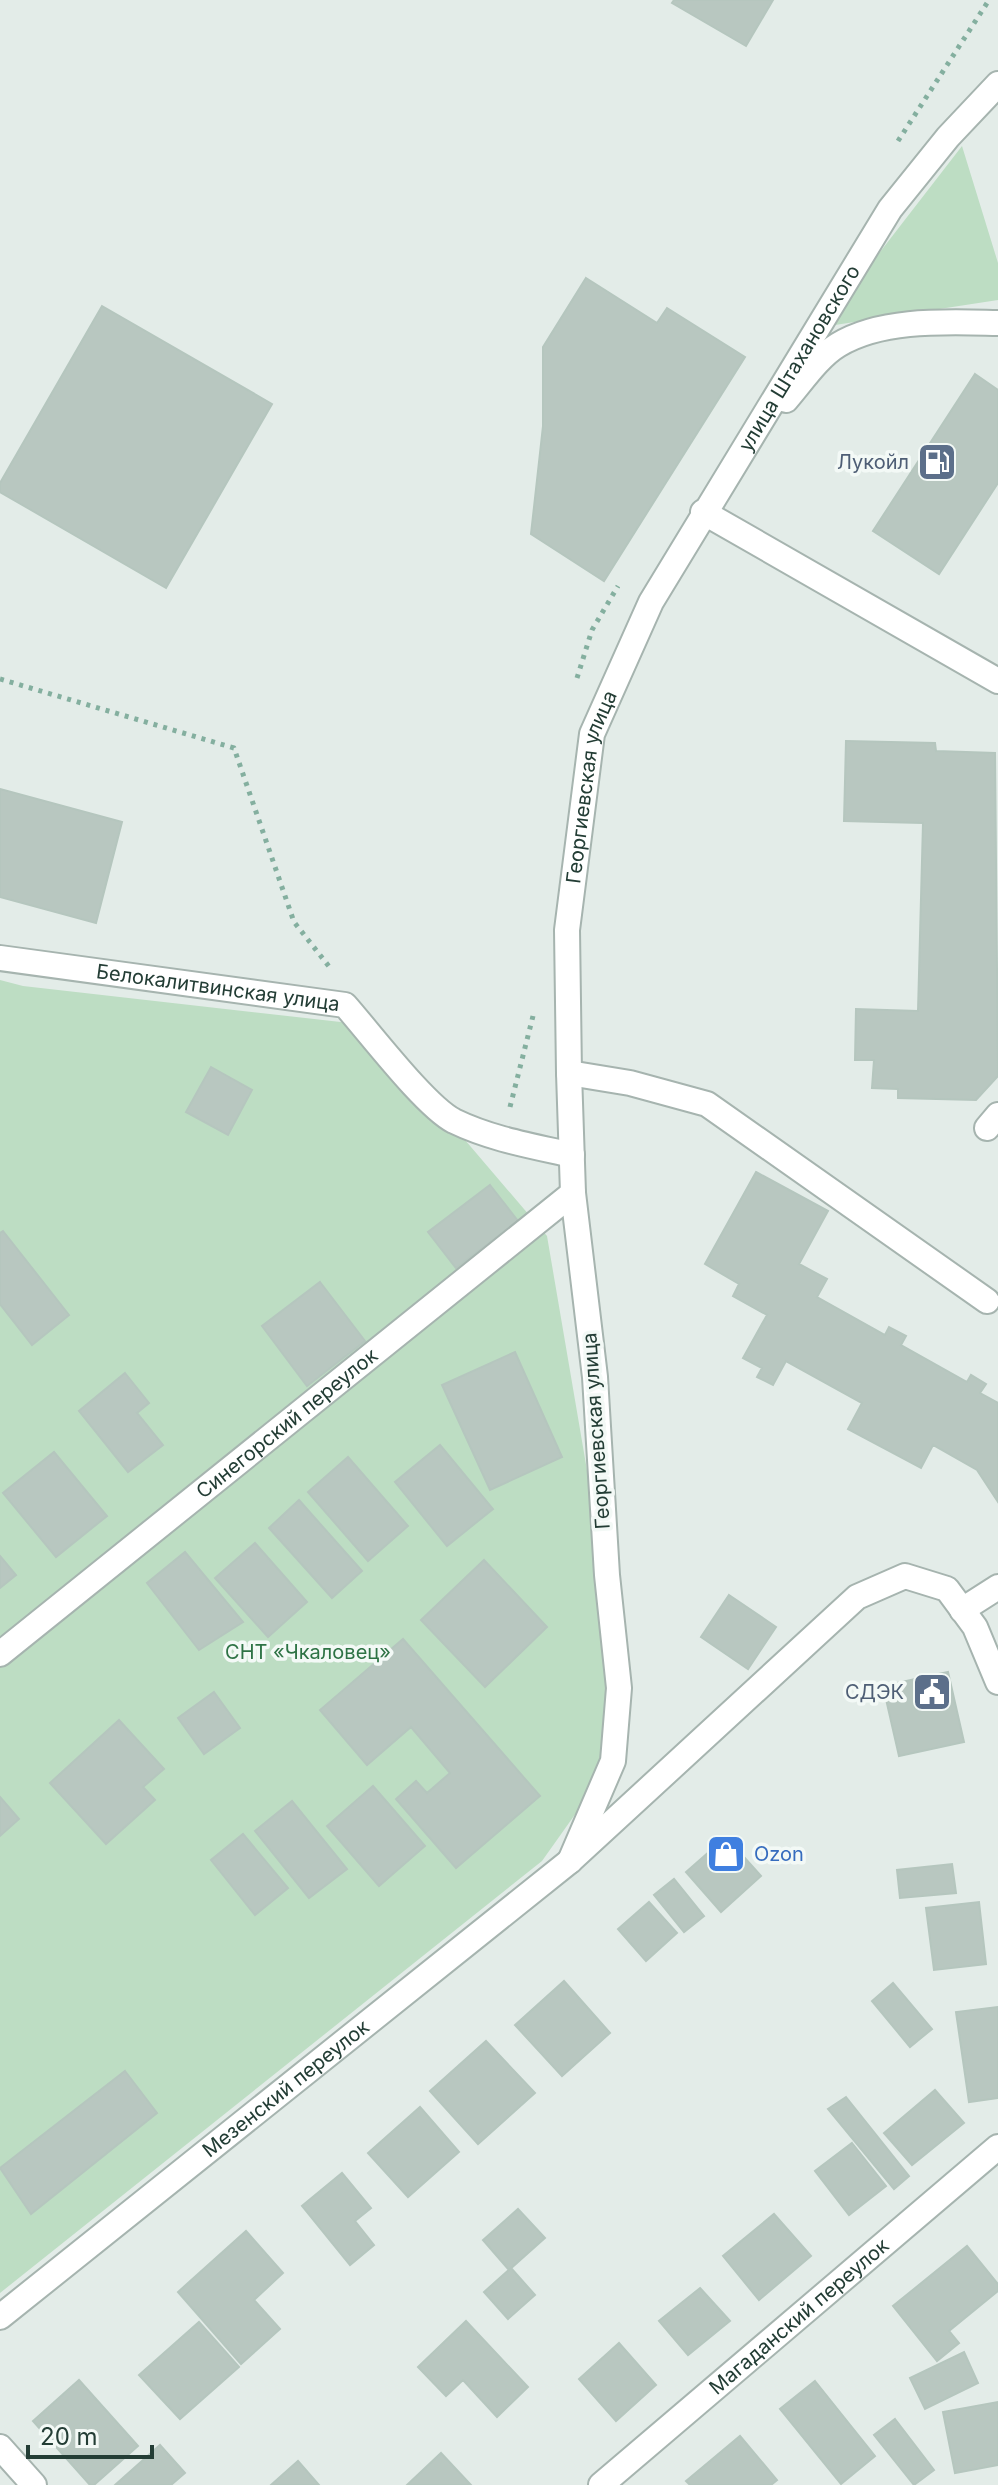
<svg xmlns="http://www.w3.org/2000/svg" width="998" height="2485" font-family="Inter,sans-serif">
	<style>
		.green { fill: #bdddc3 }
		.building { fill: #b8c7c0; stroke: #b5c6be; stroke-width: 2 }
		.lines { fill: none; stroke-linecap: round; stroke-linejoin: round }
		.minor-casing { stroke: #a6b4af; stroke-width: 28 }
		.path { stroke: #84af9f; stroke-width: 5; stroke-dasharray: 4 6; stroke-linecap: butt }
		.minor { stroke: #fff; stroke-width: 24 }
		.labels { text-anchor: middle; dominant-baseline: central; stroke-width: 7; stroke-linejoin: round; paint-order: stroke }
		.street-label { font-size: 20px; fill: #233d35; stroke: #f3f9f6 }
		.service-label { font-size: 20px; fill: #4e5e75; stroke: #f3f9f6; text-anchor: end }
		.park-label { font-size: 20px; fill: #2e7345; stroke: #f3f9f6 }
		.shop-label { font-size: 20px; fill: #366cbe; stroke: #f3f9f6; text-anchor: start }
	</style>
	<rect width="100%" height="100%" fill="#e3ece8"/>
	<path class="green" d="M962,146L998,263V300L822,327Z
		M0,980L23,986L367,1025L547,1236L625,1693L603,1775L542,1861L0,2293Z"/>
	<path class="building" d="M674,0H773L746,46L672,3Z
		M586,278L657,323L667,308L745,357L604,581L531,534L543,426V347Z
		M102,306L272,404L166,588L0,492V483Z
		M975,374L998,390V483L939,574L873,531Z
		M846,741L935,743L936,751L995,753L998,1076L976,1100L898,1098V1089L872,1088L874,1060H855L856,1009L918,1011L923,823L844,821Z
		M0,789L122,822L96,923L0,897Z
		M211,1067L252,1090L228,1135L186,1112Z
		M756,1172L828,1211L799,1264L827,1279L817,1297L885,1335L889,1327L906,1336L901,1345L967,1382L971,1375L986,1384L980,1393L998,1403V1502L977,1470L933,1445L921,1468L848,1429L862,1403L786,1361L773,1385L757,1377L762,1368L743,1358L767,1315L733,1296L739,1284L705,1264Z
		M490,1185L518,1221L456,1268L428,1232Z
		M3,1231L69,1315L32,1345L0,1304V1233Z
		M320,1282L365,1341L307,1386L262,1326Z
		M515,1352L562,1457L490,1490L442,1385Z
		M125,1373L149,1403L137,1413L163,1445L128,1472L79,1411Z
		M440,1445L493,1509L447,1546L395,1482Z
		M54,1452L107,1516L56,1557L3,1493Z
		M348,1457L408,1526L368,1561L308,1492Z
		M299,1500L362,1571L332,1598L269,1528Z
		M255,1543L307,1602L268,1637L215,1578Z
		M185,1552L243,1622L199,1650L147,1583Z
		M0,1556L16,1575L0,1588Z
		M484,1560L547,1627L485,1687L421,1620Z
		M729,1595L776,1627L748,1669L701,1637Z
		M403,1639L540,1796L456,1868L396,1799L416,1781L427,1793L450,1773L411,1727L367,1765L320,1710Z
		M948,1672L964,1742L899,1756L883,1686Z
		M214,1692L240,1728L204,1754L178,1718Z
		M119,1720L164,1769L143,1787L155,1800L106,1844L50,1783Z
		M373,1786L425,1846L379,1886L327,1826Z
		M0,1797L19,1819L0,1836Z
		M292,1801L347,1869L309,1898L255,1831Z
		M243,1834L288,1888L255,1915L211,1860Z
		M726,1837L761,1876L721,1912L686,1872Z
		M952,1864L956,1893L900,1898L897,1870Z
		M674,1879L704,1916L684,1932L654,1895Z
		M649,1902L677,1933L646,1961L618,1929Z
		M979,1902L986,1964L934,1970L926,1908Z
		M564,1981L610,2033L562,2076L515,2025Z
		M893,1983L932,2029L910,2047L872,2001Z
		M998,2007V2098L969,2102L956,2012Z
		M486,2041L535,2093L478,2144L430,2091Z
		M125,2071L157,2113L31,2214L0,2168Z
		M935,2090L964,2123L912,2165L884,2133Z
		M846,2097L909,2176L894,2189L828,2109Z
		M420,2107L459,2152L408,2197L368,2153Z
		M852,2143L886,2186L849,2215L815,2171Z
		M342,2173L371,2208L355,2221L374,2245L350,2265L302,2206Z
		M518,2209L545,2238L509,2270L483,2240Z
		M774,2214L811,2256L759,2300L723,2256Z
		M246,2231L283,2273L254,2300L280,2329L241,2364L178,2292Z
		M967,2246L998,2284V2291L949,2331L959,2343L937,2361L893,2306Z
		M511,2268L535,2295L508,2319L484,2292Z
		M700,2288L730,2321L688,2355L659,2321Z
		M466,2321L528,2387L497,2417L463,2380L446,2396L418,2367Z
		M199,2322L239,2367L180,2419L139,2375Z
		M619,2343L656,2385L616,2421L579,2379Z
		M964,2352L978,2383L925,2409L910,2378Z
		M79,2380L138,2446L94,2485H90L33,2421Z
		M815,2381L875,2456L841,2484L780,2409Z
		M998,2402V2465L955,2473L943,2412Z
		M895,2419L934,2470L914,2485L874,2435Z
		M740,2436L777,2480L771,2485H690L686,2481Z
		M160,2445L185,2473L171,2485H115Z
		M441,2453L471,2485H407Z
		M298,2461L319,2485H271Z"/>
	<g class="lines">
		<g class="minor-casing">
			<g id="minor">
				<path d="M786,400C801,383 818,357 838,345C882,318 948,322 998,323"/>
				<path d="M703,512L998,681"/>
				<path id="s1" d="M0,958L345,1005C369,1032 425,1106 454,1121C491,1139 532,1146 572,1155"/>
				<path d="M569,1073L630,1083L707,1104L987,1301"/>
				<path d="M987,1128L998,1115"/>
				<path d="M962,1610L998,1587"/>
				<path id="s2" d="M0,1654L573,1193"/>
				<path id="s3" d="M570,1861L613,1761L619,1688L607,1575L595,1377L573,1193L569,1073L567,930L592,734L651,602L890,209L948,137L998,84"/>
				<path id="s4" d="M0,2317L570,1861L857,1597L905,1576L947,1589L975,1627L998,1682"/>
				<path d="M0,2447L34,2485"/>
				<path id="s5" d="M601,2485L998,2147"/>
			</g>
		</g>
		<path class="path" d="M898,141L989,0
			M577,678L592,630L618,586
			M0,679L234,748L294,922L331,969
			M510,1107L533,1016"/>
		<use href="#minor" class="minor"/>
	</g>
	<defs>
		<g id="fuel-square" transform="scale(2)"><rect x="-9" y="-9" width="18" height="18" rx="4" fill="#5c6f8a" stroke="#f3f9f6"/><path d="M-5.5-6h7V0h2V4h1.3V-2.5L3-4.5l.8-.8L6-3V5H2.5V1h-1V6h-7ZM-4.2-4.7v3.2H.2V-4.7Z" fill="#fff"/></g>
		<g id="civic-square" transform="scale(2)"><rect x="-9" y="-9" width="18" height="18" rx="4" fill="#5c6f8a" stroke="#f3f9f6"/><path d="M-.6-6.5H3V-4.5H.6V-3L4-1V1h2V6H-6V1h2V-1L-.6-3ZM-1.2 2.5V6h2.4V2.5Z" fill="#fff"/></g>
		<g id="shop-square" transform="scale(2)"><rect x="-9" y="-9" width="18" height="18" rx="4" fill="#3f7fe0" stroke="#f3f9f6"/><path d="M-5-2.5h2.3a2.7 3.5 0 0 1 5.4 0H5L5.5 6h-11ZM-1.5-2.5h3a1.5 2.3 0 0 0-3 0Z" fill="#fff"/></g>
	</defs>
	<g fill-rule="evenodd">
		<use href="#fuel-square" x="937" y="462"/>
		<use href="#civic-square" x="932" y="1692"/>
		<use href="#shop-square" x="726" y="1854"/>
	</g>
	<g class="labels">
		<g class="street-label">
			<text stroke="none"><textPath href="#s3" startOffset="1570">улица Штахановского</textPath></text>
			<text stroke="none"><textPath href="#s3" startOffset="1088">Георгиевская улица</textPath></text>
			<text stroke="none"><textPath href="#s1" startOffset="220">Белокалитвинская улица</textPath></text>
			<text stroke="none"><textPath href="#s2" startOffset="368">Синегорский переулок</textPath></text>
			<text transform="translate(596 1431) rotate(-94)">Георгиевская улица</text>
			<text stroke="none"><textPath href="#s4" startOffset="366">Мезенский переулок</textPath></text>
			<text stroke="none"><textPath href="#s5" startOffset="260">Магаданский переулок</textPath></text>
		</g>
		<g class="service-label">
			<text x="909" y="462">Лукойл</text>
			<text x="904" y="1692">СДЭК</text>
		</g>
		<g class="park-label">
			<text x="308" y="1652">СНТ «Чкаловец»</text>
		</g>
		<g class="shop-label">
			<text x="754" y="1854">Ozon</text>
		</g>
	</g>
	<path d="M28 2445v12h124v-12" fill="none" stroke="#233d35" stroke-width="4"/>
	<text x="40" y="2445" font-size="24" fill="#233d35" stroke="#f3f9f6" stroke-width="6" paint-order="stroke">20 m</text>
</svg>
